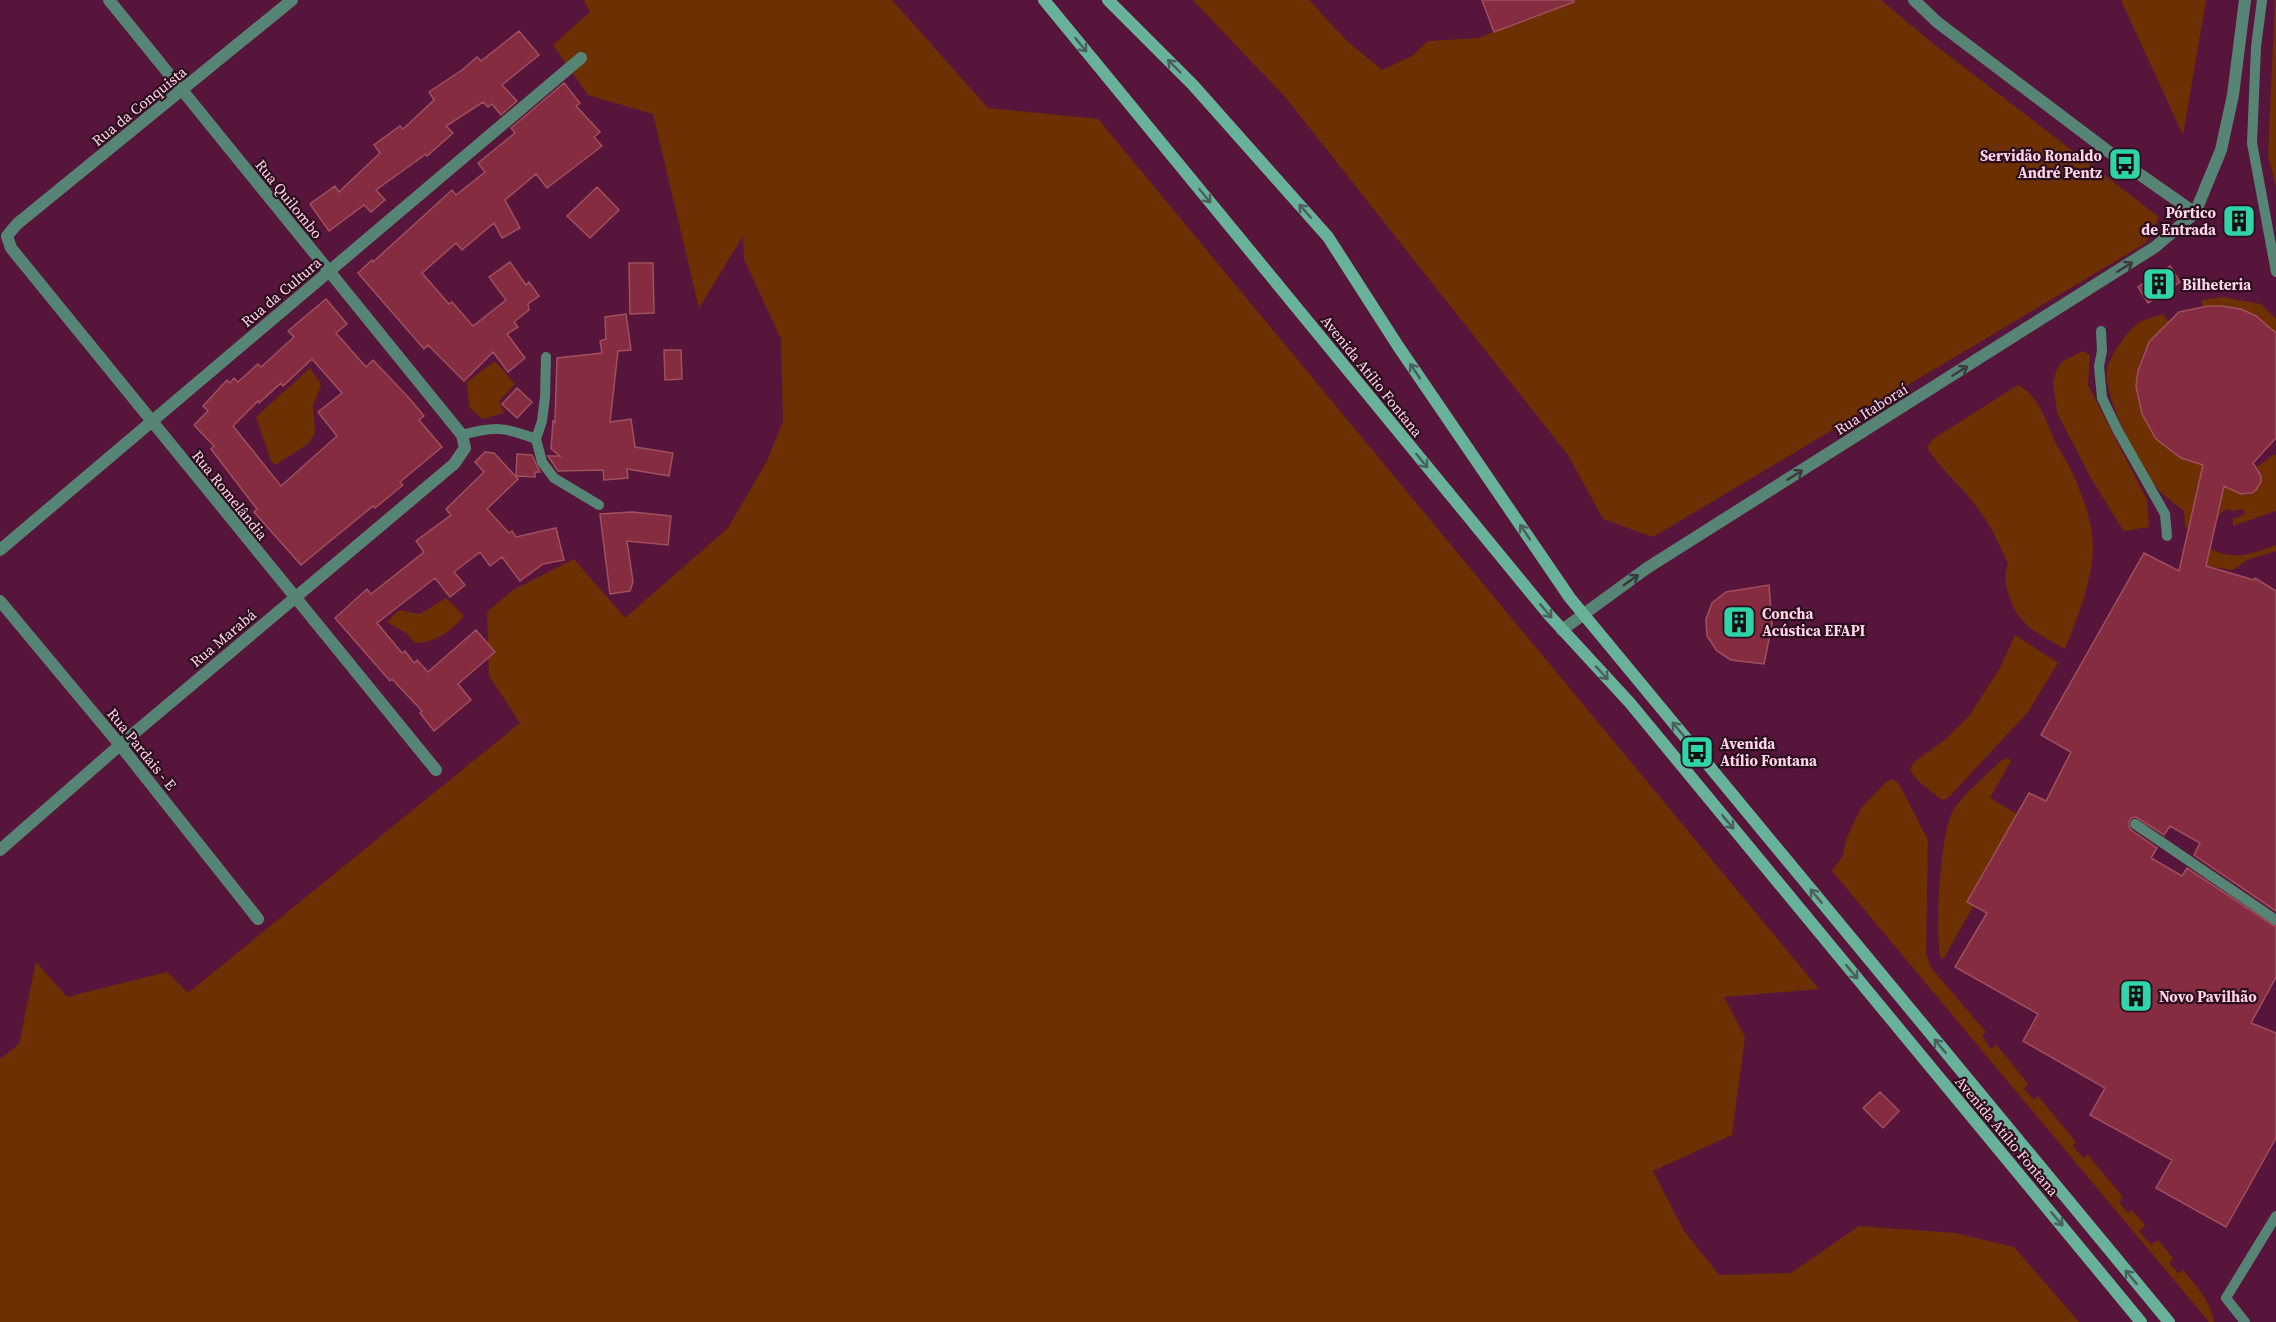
<svg xmlns="http://www.w3.org/2000/svg" width="2276" height="1322" font-family="'Source Serif 4',serif">
	<style>
		.green { fill: #6c3002 }
		.building { fill: #862c41; stroke: #9f505e; stroke-width: 1.5; fill-rule: evenodd }
		.lines { fill: none; stroke-linecap: round; stroke-linejoin: round }
		.service { stroke: #578575; stroke-width: 10 }
		.minor { stroke: #578575; stroke-width: 12 }
		.tertiary { stroke: #578575; stroke-width: 12 }
		.secondary { stroke: #68b299; stroke-width: 12 }
		.oneway { stroke: #4a605c }
		.oneway2 { stroke: #3b383c }
		.labels { text-anchor: middle; dominant-baseline: central; stroke-width: 4.5; stroke-linejoin: round; paint-order: stroke }
		.street-label { font-size: 15px; fill: #ffd4e7; stroke: #2c0f1e }
		.poi-label { font-size: 15px; font-weight: bold; fill: #ffd4e7; stroke: #2c0f1e; text-anchor: start }
	</style>
	<rect width="100%" height="100%" fill="#58153b"/>
	<path class="green" d="M584,0H892L988,108L1098,119L1819,989L1724,997L1745,1037L1732,1135L1653,1171L1684,1231L1719,1275L1791,1273L1859,1226L1955,1233L2014,1247L2079,1322H0V1059L19,1044L36,962L67,997L167,972L188,993L520,723L489,676L487,612L513,590L574,559L625,618L728,528L767,461L783,421L781,339L744,259L743,236L699,308L653,114L588,95L553,45L590,12Z
		M1193,0H1309L1345,39L1382,70L1412,56L1428,41L1478,38L1564,5L1573,0H1881L1930,41L2159,217L2146,243L1653,537L1603,519L1568,455L1286,98Z
		M2121,0H2206L2183,135Z
		M2275,0H2276V187L2268,156Z
		M2222,297L2261,304L2276,319V333C2253,313 2233,302 2202,307V300Z
		M2163,314L2169,322C2163,328 2154,335 2149,342C2128,375 2136,423 2166,447C2177,457 2190,461 2203,465L2189,529L2185,526L2184,511C2176,504 2166,498 2159,490C2141,470 2103,397 2107,370C2108,359 2128,330 2137,324C2144,319 2155,317 2163,314Z
		M2083,351L2090,355L2088,385L2147,500L2149,527L2124,531L2121,527L2091,478L2057,413L2053,381L2057,369L2063,361Z
		M495,361L515,384L499,401L504,413L482,419L469,407L467,382Z
		M310,368L321,385L313,406L315,433L308,444L275,465L271,461L256,417Z
		M2018,385C2039,395 2046,422 2055,441C2062,456 2073,470 2078,486C2084,500 2090,519 2092,534C2097,571 2078,616 2065,649C2039,634 2019,627 2009,596C2005,585 2004,575 2008,564C1998,541 1989,522 1973,502C1958,483 1939,468 1927,447L1933,439Z
		M2273,455H2276V511L2233,526V519L2245,514L2242,509L2232,511L2227,509L2221,513L2216,521L2228,466L2233,488C2250,505 2266,488 2257,467Z
		M2276,545V551L2247,560L2233,570L2206,566L2210,549C2237,561 2250,554 2276,545Z
		M446,598L464,616C451,631 436,643 415,643L406,633L387,622L399,610L420,614Z
		M2015,635L2058,663L2028,712L1948,798L1942,800L1918,781L1910,770L1914,762L1946,739L1969,716L2000,668Z
		M2008,758L2011,761L1990,798L2017,814L1974,905L1944,958L1941,959C1934,934 1940,831 1954,809C1966,791 1987,775 2002,760Z
		M1892,779L1899,784L1928,840L1926,954L1932,969L1986,1032L1982,1036L1991,1049L1997,1045L2028,1084L2024,1089L2034,1100L2038,1096L2076,1142L2073,1146L2083,1158L2088,1155L2122,1196L2120,1203L2128,1213L2132,1210L2145,1225L2139,1231L2151,1245L2158,1240L2173,1258L2169,1263L2179,1274L2183,1270C2196,1285 2211,1302 2214,1322H2209L1832,871L1843,856L1846,839L1861,808L1886,782Z"/>
	<path class="building" d="M1482,0H1574V2L1494,32Z
		M519,31L539,55L502,85L517,101L501,115L492,104L488,107L483,102L446,126L453,133L427,156L426,154L376,190L385,200L371,212L364,205L329,231L310,204L335,186L339,192L380,153L374,145L400,126L403,129L434,100L429,92L462,70L477,57L481,61Z
		M564,83L580,103L576,106L600,132L594,137L602,146L547,188L536,174L505,200L520,228L502,238L494,223L462,250L456,243L422,273L449,304L452,302L473,326L506,300L489,277L510,262L526,285L529,282L539,296L528,304L529,310L514,322L518,327L507,334L525,358L508,372L493,352L464,381L428,345L424,349L358,273L372,260L373,262L452,190L456,195L485,172L478,163L515,133L511,128Z
		M597,187L619,210L590,238L567,216Z
		M629,263H653L654,313L630,314Z
		M2170,266L2180,282L2148,303L2138,287Z
		M326,299L347,324L336,333L366,367L373,360L409,398L424,416L419,420L442,447L400,482L403,485L375,508L373,506L301,565L254,512L257,509L211,449L214,446L194,425L208,411L203,406L227,380L230,383L234,378L238,382L258,364L261,367L294,337L288,331ZM312,359L342,393L318,412L337,436L281,486L233,426L258,401L259,403L281,383L283,386Z
		M2208,306H2221L2241,309L2256,316L2276,333V438L2253,463L2261,476V482L2256,490L2252,493L2241,494L2224,486L2206,566L2254,580L2255,578L2276,591V911L2194,855L2200,843L2170,826L2164,835L2136,817L2131,818L2128,824L2131,830L2157,848L2151,858L2182,876L2187,868L2276,927V977L2251,1023L2276,1033V1138L2226,1227L2156,1188L2172,1160L2090,1115L2105,1088L2023,1041L2038,1014L1955,967L1987,913L1967,902L2029,793L2046,801L2071,752L2041,735L2144,553L2179,571L2203,465L2181,458L2156,439L2142,414L2136,386L2138,371L2149,342L2179,312Z
		M626,314L631,350L618,351L610,422L631,419L635,447L673,453L669,476L627,469L628,478L604,480L603,470L558,471L548,456H560L551,449L553,421L555,422L557,358L602,353L600,341L606,339L605,317Z
		M664,350H681L682,379L665,380Z
		M517,388L532,402L517,418L502,404Z
		M485,452L494,453L518,479L487,509L509,533L512,531L516,537L556,528L564,560L543,564L520,581L502,557L490,566L480,552L454,572L465,585L450,597L435,578L377,623L402,653L405,651L414,663L417,660L428,672L476,630L495,652L458,684L471,700L434,731L420,713L422,711L392,679L390,681L335,618L367,589L371,594L424,552L416,541L451,515L446,509L484,472L475,462Z
		M517,454L532,455L540,472H535V477L516,476Z
		M632,512L671,516L668,545L627,541L633,582L630,591L610,594L600,514Z
		M1769,585L1772,625L1764,664L1731,660L1717,651L1707,636L1706,619L1712,603L1726,592Z
		M1880,1092L1899,1111L1883,1128L1863,1108Z"/>
	<g class="lines">
		<path class="service" d="M2262,0L2256,47L2252,143L2276,272
			M2101,331L2102,351L2099,366L2102,398L2118,431L2165,514L2167,536
			M546,357L545,397L542,421L536,439L542,462L554,478L599,505
			M462,435C494,426 505,427 536,439
			M2135,824L2276,920
			M2245,1322L2226,1298L2276,1216"/>
		<path class="minor" d="M292,0L17,224L7,236L11,248L436,770
			M0,550L581,58
			M0,601L120,745L258,919
			M0,850L120,745L454,464L465,448L462,435L109,0"/>
		<path class="tertiary" d="M1914,0L1937,22L2125,164L2195,213
			M1562,630L1647,568L2155,247L2195,213L2221,150L2233,95L2245,0"/>
		<path class="secondary" d="M1044,0L1549,615L1630,703L2141,1322
			M1108,0L1193,85L1328,237L1398,346L1570,598L2169,1322"/>
	</g>
	<defs><path id="oneway-shaft" d="M-6 0H5M1.5-3L5.5 0L1.5 3" fill="none" stroke-width="1.6" stroke-linecap="round" stroke-linejoin="round" transform="scale(1.5)"/></defs>
	<g class="oneway">
		<use href="#oneway-shaft" transform="translate(1081 45) rotate(51)"/>
		<use href="#oneway-shaft" transform="translate(1174 66) rotate(-135)"/>
		<use href="#oneway-shaft" transform="translate(1205 196) rotate(51)"/>
		<use href="#oneway-shaft" transform="translate(1305 211) rotate(-132)"/>
		<use href="#oneway-shaft" transform="translate(1415 371) rotate(-124)"/>
		<use href="#oneway-shaft" transform="translate(1422 461) rotate(51)"/>
		<use href="#oneway-shaft" transform="translate(1525 532) rotate(-124)"/>
		<use href="#oneway-shaft" transform="translate(1546 611) rotate(50)"/>
		<use href="#oneway-shaft" transform="translate(1602 673) rotate(47)"/>
		<use href="#oneway-shaft" transform="translate(1678 729) rotate(-130)"/>
		<use href="#oneway-shaft" transform="translate(1728 822) rotate(50)"/>
		<use href="#oneway-shaft" transform="translate(1816 896) rotate(-130)"/>
		<use href="#oneway-shaft" transform="translate(1852 972) rotate(50)"/>
		<use href="#oneway-shaft" transform="translate(1940 1046) rotate(-130)"/>
		<use href="#oneway-shaft" transform="translate(2057 1219) rotate(50)"/>
		<use href="#oneway-shaft" transform="translate(2131 1277) rotate(-130)"/>
	</g>
	<g class="oneway2">
		<use href="#oneway-shaft" transform="translate(2125 267) rotate(-32)"/>
		<use href="#oneway-shaft" transform="translate(1960 371) rotate(-32)"/>
		<use href="#oneway-shaft" transform="translate(1795 475) rotate(-32)"/>
		<use href="#oneway-shaft" transform="translate(1631 580) rotate(-35)"/>
	</g>
	<defs>
		<g id="bus-square" transform="scale(1.725)"><rect x="-9" y="-9" width="18" height="18" rx="4" fill="#30d4a9" stroke="#2c0f1e"/><path d="M-5-6H5V4H4V6H2V4H-2V6H-4V4H-5ZM-3.5-4V0h7V-4ZM-3.5 1.2v1.5H-2V1.2ZM2 1.2v1.5H3.5V1.2Z" fill="#111"/></g>
		<g id="building-square" transform="scale(1.725)"><rect x="-9" y="-9" width="18" height="18" rx="4" fill="#30d4a9" stroke="#2c0f1e"/><path d="M-4-6H4V6H1V3H-1V6H-4ZM-2.5-4.3h1.7v1.8h-1.7ZM.8-4.3h1.7v1.8H.8ZM-2.5-1h1.7V.8h-1.7ZM.8-1h1.7V.8H.8Z" fill="#111"/></g>
	</defs>
	<g fill-rule="evenodd">
		<use href="#bus-square" x="2125" y="164"/>
		<use href="#building-square" x="2239" y="221"/>
		<use href="#building-square" x="2159" y="284"/>
		<use href="#building-square" x="1739" y="622"/>
		<use href="#bus-square" x="1697" y="752"/>
		<use href="#building-square" x="2136" y="996"/>
	</g>
	<g class="labels">
		<g class="street-label">
			<text transform="translate(139 106) rotate(-39)">Rua da Conquista</text>
			<text transform="translate(289 199) rotate(51)">Rua Quilombo</text>
			<text transform="translate(281 292) rotate(-40)">Rua da Cultura</text>
			<text transform="translate(1372 376) rotate(51)">Avenida Atílio Fontana</text>
			<text transform="translate(1871 409) rotate(-32)">Rua Itaboraí</text>
			<text transform="translate(230 495) rotate(51)">Rua Romelândia</text>
			<text transform="translate(223 638) rotate(-40)">Rua Marabá</text>
			<text transform="translate(142 749) rotate(51)">Rua Pardais - E</text>
			<text transform="translate(2007 1136) rotate(50)">Avenida Atílio Fontana</text>
		</g>
		<g class="poi-label">
			<text x="2102" y="155" text-anchor="end">Servidão Ronaldo<tspan x="2102" dy="17">André Pentz</tspan></text>
			<text x="2216" y="212" text-anchor="end">Pórtico<tspan x="2216" dy="17">de Entrada</tspan></text>
			<text x="2182" y="284">Bilheteria</text>
			<text x="1762" y="613">Concha<tspan x="1762" dy="17">Acústica EFAPI</tspan></text>
			<text x="1720" y="743">Avenida<tspan x="1720" dy="17">Atílio Fontana</tspan></text>
			<text x="2159" y="996">Novo Pavilhão</text>
		</g>
	</g>
</svg>
